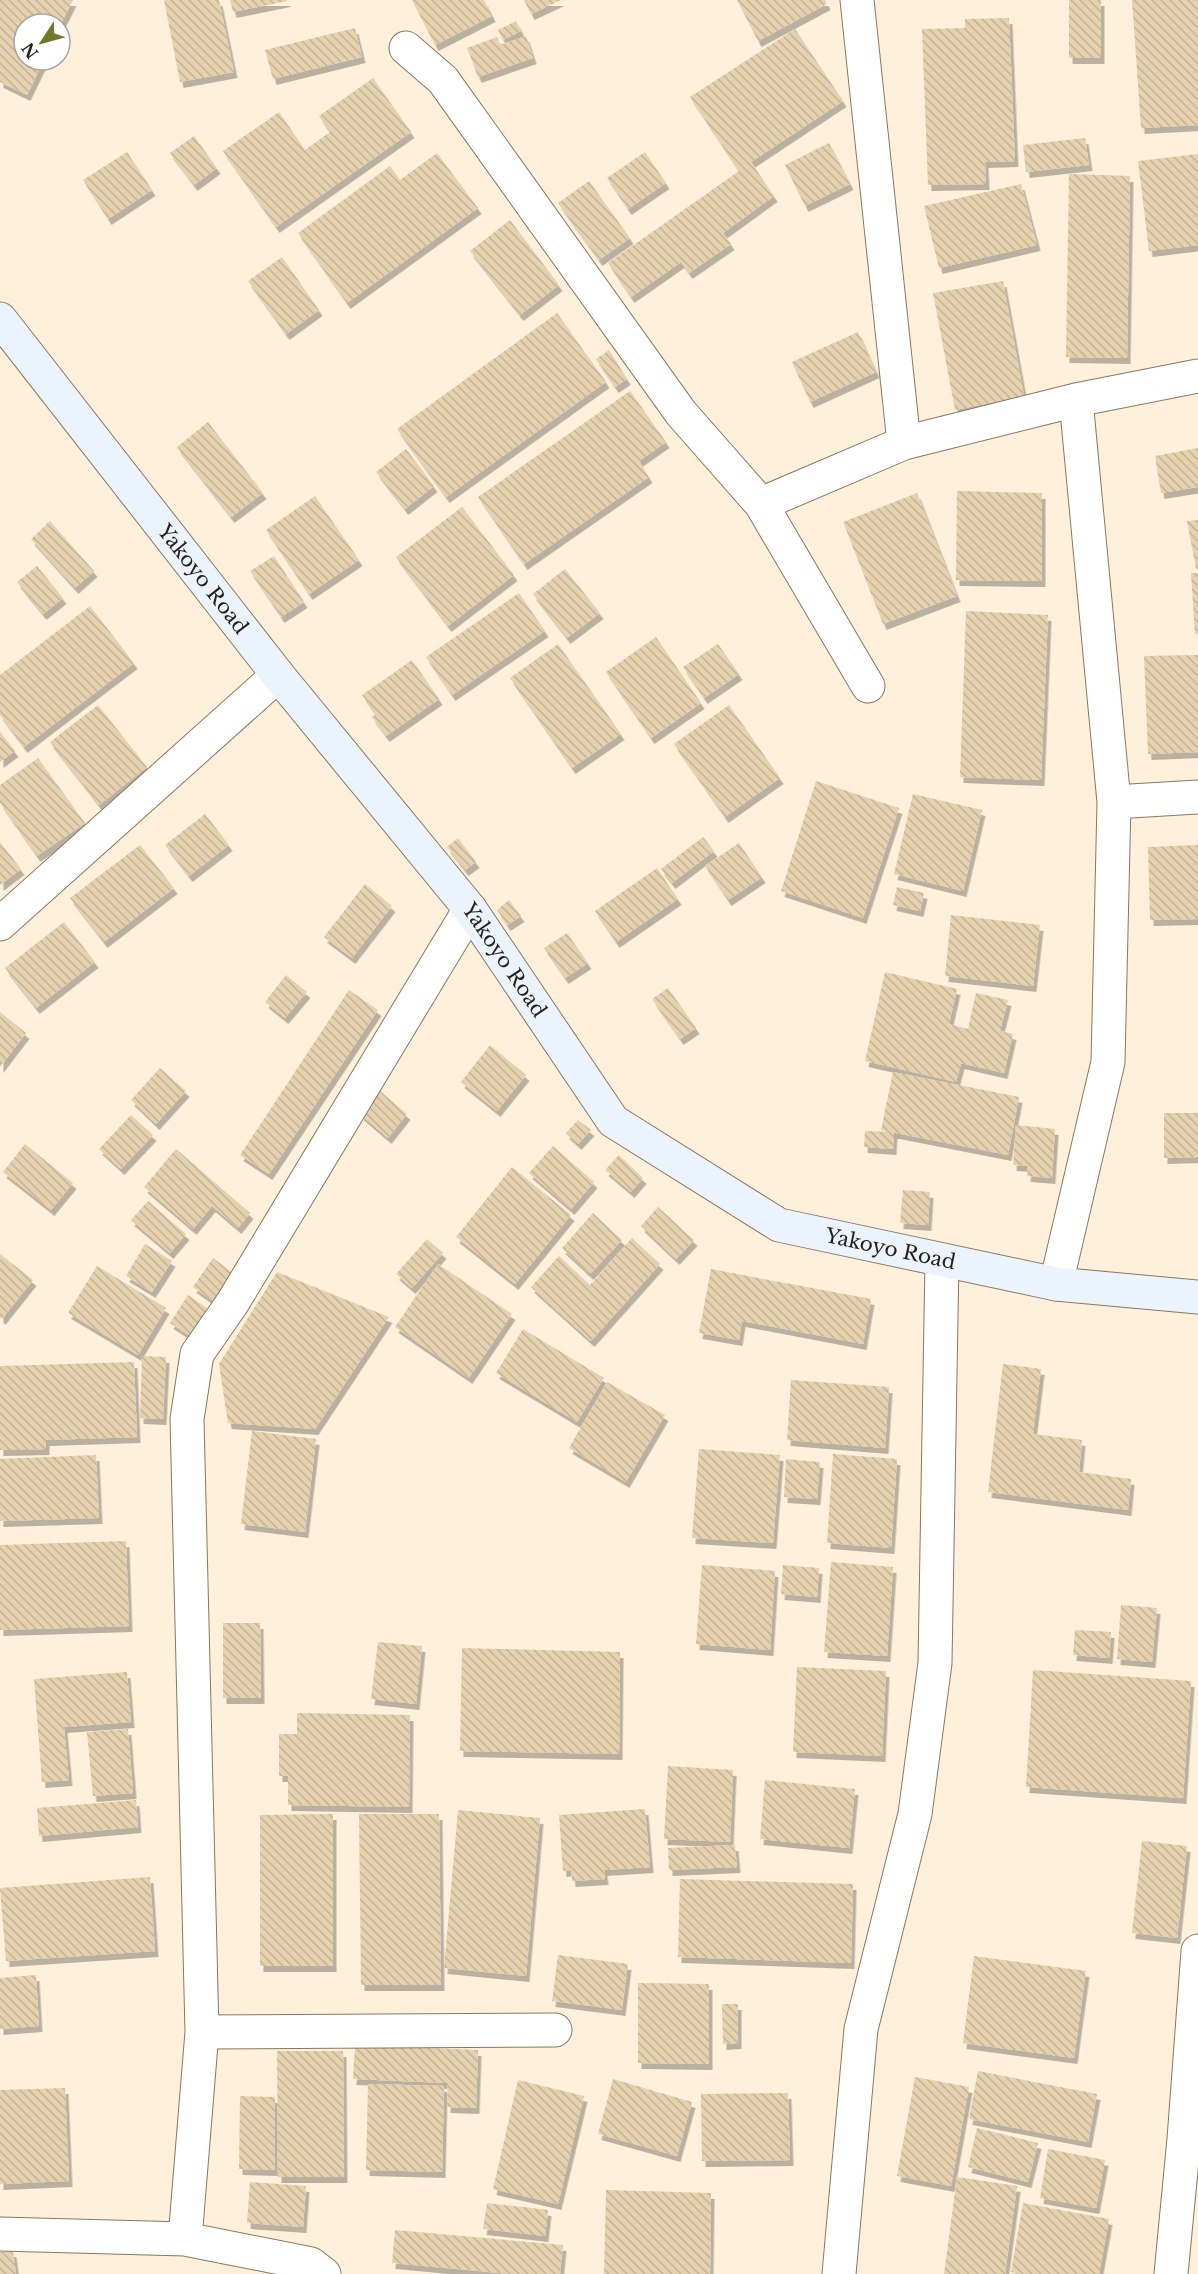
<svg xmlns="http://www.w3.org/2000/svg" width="1198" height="2274" font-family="'Libre Baskerville',serif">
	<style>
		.building { fill: url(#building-back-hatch); filter: url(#shadow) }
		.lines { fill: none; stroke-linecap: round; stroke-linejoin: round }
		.street-casing { stroke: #88785f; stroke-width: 35 }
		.secondary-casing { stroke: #88785f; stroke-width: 35 }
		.street { stroke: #fff; stroke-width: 33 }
		.secondary { stroke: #ebf4fc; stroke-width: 33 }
		.labels { text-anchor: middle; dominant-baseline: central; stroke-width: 5; stroke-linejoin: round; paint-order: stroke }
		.street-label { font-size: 20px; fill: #251f15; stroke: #fff }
	</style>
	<defs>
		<pattern id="building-back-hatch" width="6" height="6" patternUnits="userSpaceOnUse" patternTransform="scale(1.5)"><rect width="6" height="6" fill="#e6d1af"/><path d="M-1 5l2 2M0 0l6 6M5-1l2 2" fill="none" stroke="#c5b396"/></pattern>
		<filter id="shadow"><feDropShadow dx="3.5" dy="6" stdDeviation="0" flood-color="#0004"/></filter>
	</defs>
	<rect width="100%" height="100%" fill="#fef0da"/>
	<path class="building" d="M0,0H73L61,24H24V60H44L27,95L0,82Z
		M164,0H219L234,72L180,82Z
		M230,0H287V1L233,12Z
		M412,0H484L492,16L435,45Z
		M524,0H561L531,14Z
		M737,0H825L827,4L758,41Z
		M1069,0H1101V58H1069Z
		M1132,0H1198V125L1141,128Z
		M1009,18L1015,161L985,162L986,184L928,185L922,29L965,28V19Z
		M516,21L521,31L503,40L498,30Z
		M355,28L362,57L273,79L265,50Z
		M795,29L843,101L751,162L774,196L723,233L731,244L689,273L681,262L631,297L608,263L739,171L690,97Z
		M526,36L533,58L478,77L467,48L497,37L500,45Z
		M373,78L411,132L276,227L223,151L279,112L305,150L330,132L319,116Z
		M194,136L217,168L194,185L170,153Z
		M1085,138L1089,165L1026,172L1023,145Z
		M829,143L850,184L805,206L785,165Z
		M127,152L152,190L108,219L83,180Z
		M645,152L666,183L628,209L607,178Z
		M437,153L478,208L347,303L298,233L390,166L400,180Z
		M1198,154V245L1149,251L1138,161Z
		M1069,174L1130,176L1127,358L1066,357Z
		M589,181L630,238L599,260L558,203Z
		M1021,184L1037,245L939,268L924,206Z
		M510,220L559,285L520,315L470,251Z
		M282,257L319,310L286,334L248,281Z
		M1003,281L1024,396L955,410L933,293Z
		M557,313L606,382L446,497L397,429Z
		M858,332L876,372L810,402L792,362Z
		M609,350L627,379L615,387L596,359Z
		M630,391L666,442L639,461L649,477L524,564L478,497Z
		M208,422L263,493L231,517L177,447Z
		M1198,448V487L1161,493L1155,456Z
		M406,449L434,486L405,509L376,472Z
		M957,491L1042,493V581L956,580Z
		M917,493L957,596L883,624L843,522Z
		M315,496L359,560L309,594L266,530Z
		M462,507L514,575L448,626L396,557Z
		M1198,520V569H1196L1187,521Z
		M50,521L94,571L75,588L31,539Z
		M274,556L304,602L281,617L250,571Z
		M37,566L63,598L43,614L17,582Z
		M565,569L600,613L567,638L533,594Z
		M1191,573H1198V634H1195Z
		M519,593L545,631L452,695L426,657Z
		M90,606L134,663L24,747L0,715V675Z
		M966,611L1048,615L1041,780L960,777Z
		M656,637L701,703L651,738L606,672Z
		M558,644L621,734L572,768L510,678Z
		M718,644L739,674L704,698L683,667Z
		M1198,655V752L1148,754L1144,656Z
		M412,660L439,699L386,736L372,717L376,714L362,695Z
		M98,705L147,767L99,805L50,742Z
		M729,705L780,778L725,817L674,744Z
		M0,732L15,751L0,762Z
		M38,758L85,823L37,856L0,803V785Z
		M816,781L899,808L863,918L781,891Z
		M913,794L982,810L963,891L894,874Z
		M205,814L229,845L189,876L165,845Z
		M703,837L714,851L672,883L661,869Z
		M458,838L476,862L465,870L447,847Z
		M0,842L21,869L0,885Z
		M739,843L762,877L728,900L705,866Z
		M140,845L174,888L104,942L70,898Z
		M1198,845V919L1150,920L1148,847Z
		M657,868L678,899L616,942L595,911Z
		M365,884L392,906L352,958L324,937Z
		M897,887L924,893L920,911L893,905Z
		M509,900L521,916L507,925L497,910Z
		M951,915L1040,925L1033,986L945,976Z
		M64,922L95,962L36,1008L5,968Z
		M567,933L588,963L565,978L544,948Z
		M885,972L957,989L949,1024L968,1029L976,993L1008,1000L1000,1031L1013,1034L1004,1073L961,1063L956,1082L865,1061Z
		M286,975L307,992L285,1018L265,1002Z
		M668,988L696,1028L680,1039L652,999Z
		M349,990L378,1010L269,1174L240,1155Z
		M0,1012L26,1033L0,1067Z
		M490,1045L526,1075L497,1111L461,1082Z
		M160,1068L186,1091L156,1124L131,1100Z
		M893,1072L1019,1097L1008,1155L881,1130Z
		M379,1090L407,1114L388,1138L360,1114Z
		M1164,1113H1198V1157L1164,1158Z
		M131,1115L153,1135L121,1169L99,1149Z
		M578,1120L591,1130L578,1144L566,1133Z
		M1016,1125L1055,1129L1052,1178L1027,1176L1028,1166L1013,1165Z
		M865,1131L894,1132L893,1149L864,1147Z
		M25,1144L73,1183L51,1210L3,1172Z
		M553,1146L594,1182L571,1209L529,1173Z
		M176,1149L250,1213L238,1228L212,1206L193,1229L144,1187Z
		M619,1155L643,1178L631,1192L605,1170Z
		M512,1167L571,1215L515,1284L456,1237Z
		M903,1190L930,1192L928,1225L900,1223Z
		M148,1201L186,1234L170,1253L131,1220Z
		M658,1207L694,1240L676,1259L641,1226Z
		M593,1213L622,1240L590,1274L562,1248Z
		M632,1238L660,1264L591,1341L531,1287L559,1256L590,1285Z
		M427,1239L443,1253L412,1288L396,1274Z
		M145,1244L172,1261L152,1292L126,1276Z
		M0,1254L33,1280L2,1319L0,1317Z
		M213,1258L236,1275L216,1303L193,1287Z
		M438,1264L512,1314L469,1378L395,1327Z
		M97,1266L166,1308L138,1355L68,1313Z
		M711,1269L871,1299L863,1344L742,1321L739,1340L699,1333Z
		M277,1272L389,1317L315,1429L228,1423L219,1364Z
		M188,1295L211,1311L193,1338L170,1323Z
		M523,1329L604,1378L577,1422L496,1373Z
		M142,1356L166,1357L163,1419L140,1418Z
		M134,1362L137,1437L46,1440V1449L0,1450V1366Z
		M1003,1364L1041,1369L1033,1434L1082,1440L1079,1472L1131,1479L1128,1510L988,1492Z
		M791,1380L889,1387L885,1448L787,1440Z
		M607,1382L665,1415L626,1482L569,1448Z
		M252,1431L316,1439L305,1532L241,1524Z
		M699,1449L780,1455L773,1543L692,1538Z
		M833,1454L897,1459L891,1548L827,1543Z
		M96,1455L99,1518L0,1521V1459Z
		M786,1459L820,1462L817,1499L784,1497Z
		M126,1541L129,1626L0,1630V1545Z
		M831,1562L893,1567L887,1656L824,1652Z
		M702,1565L775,1571L770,1650L696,1644Z
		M783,1565L819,1568L817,1597L781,1594Z
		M1121,1605L1157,1608L1152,1662L1117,1659Z
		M223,1623H260L261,1698H223Z
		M1075,1630L1111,1632L1109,1658L1073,1655Z
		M378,1642L422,1646L416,1704L371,1699Z
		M462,1648L620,1652L619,1754L460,1751Z
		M797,1667L886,1671L882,1756L793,1752Z
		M1033,1670L1191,1681L1183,1798L1026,1787Z
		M127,1672L131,1722L64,1727L69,1780L42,1782L34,1679Z
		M297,1713L410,1715L409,1807L288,1805V1776H279V1734H297Z
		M128,1729L133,1793L93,1796L87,1732Z
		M668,1766L733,1770L730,1842L664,1839Z
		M765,1780L855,1789L849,1848L760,1839Z
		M136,1800L138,1827L39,1836L37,1808Z
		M645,1809L650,1867L604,1870L605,1879L572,1881L571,1870L563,1871L559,1815Z
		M458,1810L540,1818L526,1976L444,1968Z
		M333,1814V1966H260V1815Z
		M359,1814H439L441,1985H361Z
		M1142,1841L1187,1846L1177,1938L1132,1933Z
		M735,1845L737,1867L669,1870L668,1848Z
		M150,1877L155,1951L6,1961L0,1888Z
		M680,1879L853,1884L851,1963L678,1957Z
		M558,1955L628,1964L622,2010L552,2001Z
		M974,1956L1086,1971L1074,2058L963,2043Z
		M36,1975L39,2026L0,2029V1978Z
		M638,1983L709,1984V2064L638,2063Z
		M722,2004H738V2043L723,2044Z
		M355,2045L478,2050L476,2108L447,2107L448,2083L353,2079Z
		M277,2051H343L344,2177H278Z
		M978,2071L1097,2094L1088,2142L969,2119Z
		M915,2077L969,2087L951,2186L897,2176Z
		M613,2079L692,2102L677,2156L598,2134Z
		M518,2080L584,2096L558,2204L493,2189Z
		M368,2084L444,2086L442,2172L366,2170Z
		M65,2088L69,2181L0,2184V2090Z
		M788,2093L790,2160L702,2161L701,2094Z
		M240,2096L275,2097V2170L239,2169Z
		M977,2128L1038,2143L1028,2182L968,2167Z
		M1048,2149L1105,2160L1096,2208L1040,2198Z
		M957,2177L1017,2186L1005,2274H944Z
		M250,2182L306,2186L303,2227L247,2223Z
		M606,2190L711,2193L710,2274H604Z
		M487,2203L548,2210L545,2236L483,2229Z
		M1023,2203L1109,2219L1099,2274H1023L1011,2272Z
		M395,2230L563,2245L560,2274H511L392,2263Z
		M13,2251L16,2274H0V2252Z"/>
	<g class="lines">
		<g class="street-casing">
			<path id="street" d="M857,0L904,443
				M406,48L443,80L681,413L761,504L868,686
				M761,504L904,443L1076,400L1198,376
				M1114,802L1198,797
				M0,924L278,675
				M1056,1284L1108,1062L1114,802L1076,400
				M202,2032L555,2030
				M0,2234L185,2239L311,2264L324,2274
				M185,2239L202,2032L187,1419L197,1354L233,1302L470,909
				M839,2274L861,2029L915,1814L935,1663L942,1260
				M1171,2274L1184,2139L1198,1951"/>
		</g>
		<g class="secondary-casing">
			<g id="secondary">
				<path id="s1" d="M0,319L278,675L470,909L613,1121L779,1225L1056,1284L1198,1297"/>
			</g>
		</g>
		<use href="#street" class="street"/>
		<use href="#secondary" class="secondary"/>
	</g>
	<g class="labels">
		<g class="street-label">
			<text stroke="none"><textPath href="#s1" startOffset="330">Yakoyo Road</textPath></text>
			<text stroke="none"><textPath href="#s1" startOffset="816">Yakoyo Road</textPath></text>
			<text stroke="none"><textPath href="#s1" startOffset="1320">Yakoyo Road</textPath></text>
		</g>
	</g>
	<g transform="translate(42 42) rotate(234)"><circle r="28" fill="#ffffff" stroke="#a8a5a1" stroke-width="1.5"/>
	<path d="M0-4.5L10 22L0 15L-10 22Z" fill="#6e7a26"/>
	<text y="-9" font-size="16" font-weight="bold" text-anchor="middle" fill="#251f15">N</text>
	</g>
</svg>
